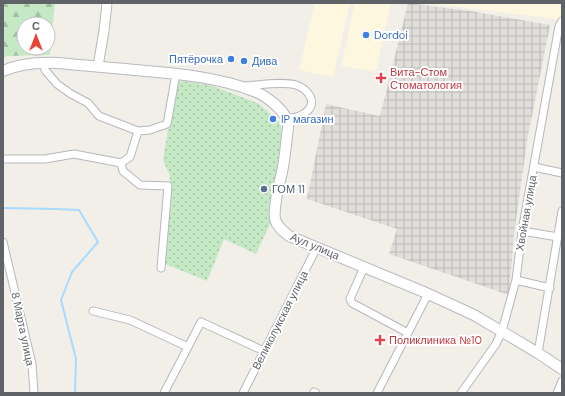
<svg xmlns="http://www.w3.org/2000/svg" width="565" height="396" font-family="'DM Sans',sans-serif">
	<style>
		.commercial { fill: #fef7e0 }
		.industrial { fill: url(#industrial-grid) }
		.forest { fill: url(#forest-firs); fill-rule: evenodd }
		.park { fill: url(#park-dots) }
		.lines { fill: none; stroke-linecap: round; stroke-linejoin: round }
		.stream { stroke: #aadaff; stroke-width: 2 }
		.minor-casing { stroke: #b5b8bc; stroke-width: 9 }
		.tertiary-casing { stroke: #b5b8bc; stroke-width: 11 }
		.secondary-casing { stroke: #b6babf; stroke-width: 12 }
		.minor { stroke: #fff; stroke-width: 7 }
		.tertiary { stroke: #fff; stroke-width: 9 }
		.secondary { stroke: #fff; stroke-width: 10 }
		.shop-dot { fill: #3f7fe0; stroke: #fff; stroke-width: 1.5 }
		.health-dot { fill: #e0444e; stroke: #fff; stroke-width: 1.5 }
		.service-dot { fill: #5c6f8a; stroke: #fff; stroke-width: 1.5 }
		.labels { text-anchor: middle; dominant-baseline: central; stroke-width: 4; stroke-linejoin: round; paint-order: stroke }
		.shop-label { font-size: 11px; fill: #366cbe; stroke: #fff; text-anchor: start }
		.health-label { font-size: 11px; fill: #be3a42; stroke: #fff; text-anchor: start }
		.service-label { font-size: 11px; fill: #4e5e75; stroke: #fff; text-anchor: start }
		.street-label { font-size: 11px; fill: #5f6368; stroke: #fff }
	</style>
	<defs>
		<pattern id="industrial-grid" width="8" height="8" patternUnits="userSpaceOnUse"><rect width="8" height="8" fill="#e0deda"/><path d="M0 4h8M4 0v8" fill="none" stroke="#b9b8b5"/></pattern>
		<pattern id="forest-firs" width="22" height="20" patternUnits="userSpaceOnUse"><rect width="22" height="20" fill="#c5e8c5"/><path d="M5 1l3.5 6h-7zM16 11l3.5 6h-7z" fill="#a3c0a4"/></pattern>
		<pattern id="park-dots" width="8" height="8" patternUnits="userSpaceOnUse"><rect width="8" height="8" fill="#c5e8c5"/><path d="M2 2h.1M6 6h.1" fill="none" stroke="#a3c0a4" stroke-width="1.8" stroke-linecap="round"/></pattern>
	</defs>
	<rect width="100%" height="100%" fill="#f1efe8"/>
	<path class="commercial" d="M315,3H350L333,77L299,70Z
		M355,3H391L376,72L341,66Z
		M425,3H562V21L548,18Z"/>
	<path class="industrial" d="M408,3L470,11L550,25L527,141L514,235L509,295L389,254L397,229L307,199L326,104L380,116Z"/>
	<path class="forest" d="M3,3H55L50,55L7,56L3,58ZM24,24H48V48H24Z"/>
	<path class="park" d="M176,80L210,85L252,101L259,104L280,122L282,133L280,155L269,207L271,222L256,254L224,239L207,281L163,263L170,176L163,160Z"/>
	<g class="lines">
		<path class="stream" d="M3,208L55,209L79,210L98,242L72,272L61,300L76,359L75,393"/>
		<g class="minor-casing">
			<path id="minor" d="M44,62L45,70L57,84L71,94L88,103L99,116L138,131
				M245,86C260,85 283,81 296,85C308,89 319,103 305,113C300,117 293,118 287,118
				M3,159H45L74,154L121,163L130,157L138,131L150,130L167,124L176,74
				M121,163L123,171L140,185L168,186L161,268
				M534,167L562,173
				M522,231L558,237
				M3,242L32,364L34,393
				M364,267L350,299L352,303L408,333
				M516,280L550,288
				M93,311L130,320L188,347
				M538,353L562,211
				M164,393L201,322L264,351
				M243,393L317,247
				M314,393V392L316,393
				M377,393L428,294
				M461,393L496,344L502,331L516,280L522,231L559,26L562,21
				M557,393L562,381"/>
		</g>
		<g class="tertiary-casing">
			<path id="tertiary" d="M98,66L104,31L107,3"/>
		</g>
		<g class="secondary-casing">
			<path id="secondary" d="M3,71C21,63 39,62 58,63C87,66 117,68 146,71C182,74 222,78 256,92C266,96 283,109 287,120C289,123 288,125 288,128C286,143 285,158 282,172C279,185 273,207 275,219C277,227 283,231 289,236L424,292L474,315L538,353L562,369"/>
		</g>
		<use href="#minor" class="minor"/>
		<use href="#tertiary" class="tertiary"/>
		<use href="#secondary" class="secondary"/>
	</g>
	<g class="shop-dot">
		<circle cx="366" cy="35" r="4"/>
		<circle cx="231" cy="59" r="4"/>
		<circle cx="244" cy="61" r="4"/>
		<circle cx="273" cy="119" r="4"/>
	</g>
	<g class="health-dot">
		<path d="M379 72h4v4h4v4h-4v4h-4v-4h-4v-4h4z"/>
		<path d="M378 334h4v4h4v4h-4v4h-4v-4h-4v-4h4z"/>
	</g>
	<circle class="service-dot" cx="264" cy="189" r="4"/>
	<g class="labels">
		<g class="shop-label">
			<text x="374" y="35">Dordoi</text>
			<text x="223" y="59" text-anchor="end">Пятёрочка</text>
			<text x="252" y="61">Дива</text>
			<text x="281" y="119">IP магазин</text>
		</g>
		<g class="health-label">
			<text x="390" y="72">Вита-Стом<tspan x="390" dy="13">Стоматология</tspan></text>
			<text x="389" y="340">Поликлиника №10</text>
		</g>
		<g class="service-label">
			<text x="272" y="189">ГОМ 11</text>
		</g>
		<g class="street-label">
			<text transform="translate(526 213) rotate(-80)">Хвойная улица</text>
			<text transform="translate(315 246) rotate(23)">Аул улица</text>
			<text transform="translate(280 320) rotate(-63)">Великолукская улица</text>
			<text transform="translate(23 329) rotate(78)">8 Марта улица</text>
		</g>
	</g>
	<rect width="565" height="396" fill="none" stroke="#5f6368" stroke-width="8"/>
	<g transform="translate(36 36)"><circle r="19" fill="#ffffff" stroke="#bfc1c3"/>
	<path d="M0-3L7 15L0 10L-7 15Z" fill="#ea4335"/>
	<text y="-6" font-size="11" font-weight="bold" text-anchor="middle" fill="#5f6368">С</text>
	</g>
</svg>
